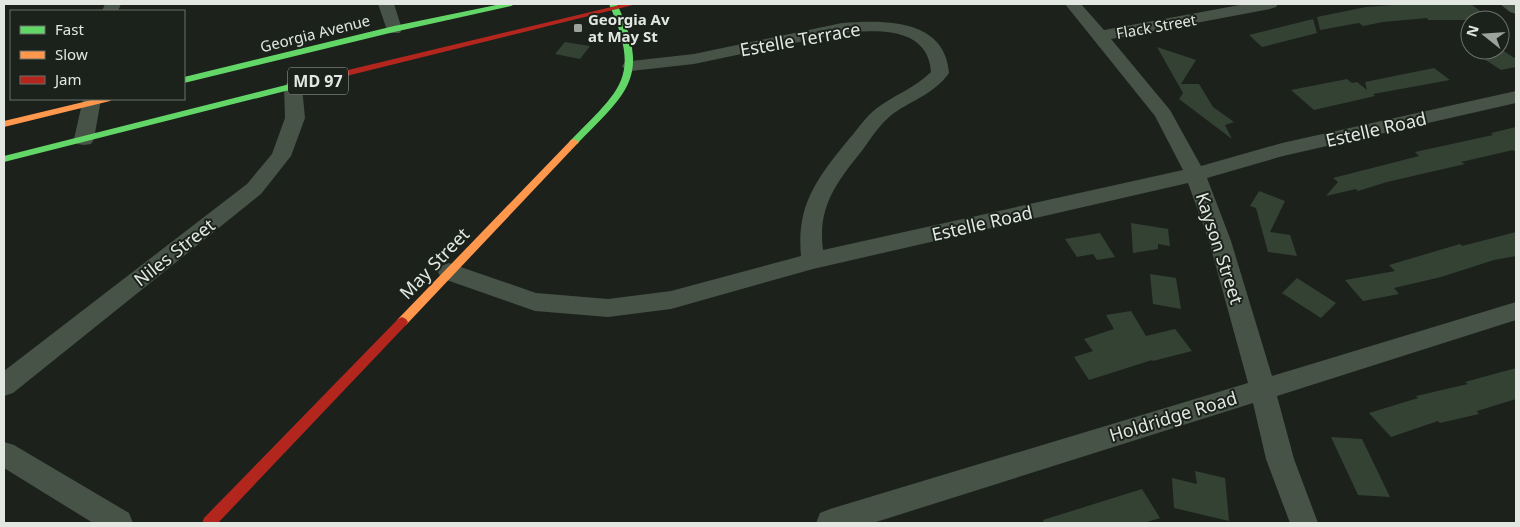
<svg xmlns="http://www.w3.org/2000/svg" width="1520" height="527" font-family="'Noto Sans',sans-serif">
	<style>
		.building { fill: #344234 }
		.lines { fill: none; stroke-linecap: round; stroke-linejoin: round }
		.street { fill: #475346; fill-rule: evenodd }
		.fast { fill: #63d668; fill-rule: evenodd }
		.slow { fill: #ff974d; fill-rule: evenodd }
		.jam { fill: #b3261e; fill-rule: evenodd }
		.poi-dot { fill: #9da29d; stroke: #1b221b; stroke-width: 2 }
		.labels { text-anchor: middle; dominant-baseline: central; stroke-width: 4; stroke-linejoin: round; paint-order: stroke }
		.far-poi-label { font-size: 15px; font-weight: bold; fill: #e2e7e2; stroke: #1b221b; text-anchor: start }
		.far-street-label { font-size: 15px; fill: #e2e7e2; stroke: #1b221b }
		.shield { fill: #1b221b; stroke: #a6aca6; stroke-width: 1 }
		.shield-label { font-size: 16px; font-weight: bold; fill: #e2e7e2 }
		.street-label { font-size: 18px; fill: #e2e7e2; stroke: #1b221b }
	</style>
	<rect width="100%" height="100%" fill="#1c211c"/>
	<path class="building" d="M1407,4H1471L1492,20H1428L1427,18L1383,22L1363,26L1359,23L1320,30L1317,17L1366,7Z
		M1313,19L1317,33L1262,47L1249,35Z
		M565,42L590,46L580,59L555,54Z
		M1157,47L1196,60L1181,84H1199L1213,107L1234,122L1225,125L1232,139L1179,99L1183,93Z
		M1470,50H1502L1516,59V67L1501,70Z
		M1434,68L1450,80L1373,94L1375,96L1314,110L1291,90L1347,79L1352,83L1357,82L1367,90L1365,82Z
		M1516,127V152L1513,150L1461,162L1465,164L1387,182L1358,191L1356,189L1326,196L1338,182L1333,178L1419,156L1415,152L1493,135L1491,133Z
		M1259,191L1285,201L1270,232L1290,235L1297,256L1268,252L1256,208L1250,206Z
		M1131,223L1168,229L1170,246L1158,244V249L1133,253Z
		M1516,232V256L1494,260L1441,277L1394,288L1399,294L1363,301L1345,280L1395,271L1389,265L1460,244L1462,246Z
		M1100,233L1115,257L1097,260L1093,254L1077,257L1065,239Z
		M1150,274L1176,278L1181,309L1153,304Z
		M1297,278L1336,303L1321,318L1282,293Z
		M1131,311L1146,336L1175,329L1192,351L1153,361L1152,360L1089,380L1074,357L1093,351L1084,339L1114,329L1106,315Z
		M1516,368V399L1477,411L1479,414L1440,423L1438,421L1391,437L1369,413L1418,398L1416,396L1468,384L1465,382Z
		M1331,437L1362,439L1390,497L1358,495Z
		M1195,471L1225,478L1229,521L1174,508L1172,478L1197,484Z
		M1142,489L1160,518L1144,523H1044L1043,520Z"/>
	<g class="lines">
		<path class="street" d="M105,4H121L118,11H102Z
			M378,4H394L402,29L400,33H388Z
			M1065,4H1081L1104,30L1245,4H1278L1276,7L1270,9L1111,39L1170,110L1201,166L1282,143L1516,91V103L1283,156L1207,178L1231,241L1272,376L1516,302V320L1277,396L1294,459L1318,523H1290L1266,459L1253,403L873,523H816L820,513L830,509L1248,383L1209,241L1188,183L813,269L671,309L608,317L535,311L441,278L438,272L441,266L449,263L536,293L608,299L671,291L801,256C796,204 818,177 849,139C858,129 865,117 877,108C894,95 915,88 931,72C928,26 876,30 842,33L694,64L631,71L625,70L622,66L625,62L631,61L694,54L842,23C883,20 945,18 949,73C935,93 913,100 894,113C881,123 873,135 864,148C838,181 817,205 823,250L1183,170L1155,116Z
			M1500,4H1516V14L1510,12Z
			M293,81L299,83L302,87L305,118L291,156L261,194L13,393L4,396V371L247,184L272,154L285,118L284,87L287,83Z
			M83,99H101L94,139L91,144L84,145L77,144L74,139Z
			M4,442L14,445L129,513L133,523H93L4,468Z"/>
		<path class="fast" d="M501,4H515L511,6L394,32L184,83V77L394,26Z
			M609,4H617C651,77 628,92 577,144L574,145L569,142L571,140C622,88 641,77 609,4Z
			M302,81L307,84L305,86L4,162V156Z"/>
		<path class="slow" d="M96,99H112L110,101L4,127V121Z
			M574,139L579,142L577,144L406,325H398L396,322L398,319L571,140Z"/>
		<path class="jam" d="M624,4H637L302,87L297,84L302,81Z
			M402,317L406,319L408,322L406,325L218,523H202L204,518L398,319Z"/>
	</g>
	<rect class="poi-dot" x="573" y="23" width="10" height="10" rx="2.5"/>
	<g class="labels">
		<g class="far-poi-label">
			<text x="588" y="19">Georgia Av<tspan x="588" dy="17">at May St</tspan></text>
		</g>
		<g class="far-street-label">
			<text transform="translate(1156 26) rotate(-10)">Flack Street</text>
			<text transform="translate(315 33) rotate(-14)">Georgia Avenue</text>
		</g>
		<rect class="shield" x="288" y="67.5" width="60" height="27" rx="4"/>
		<g class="shield-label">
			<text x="318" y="81">MD 97</text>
		</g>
		<g class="street-label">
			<text transform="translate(800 39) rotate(-10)">Estelle Terrace</text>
			<text transform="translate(1376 129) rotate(-13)">Estelle Road</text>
			<text transform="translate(982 223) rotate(-13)">Estelle Road</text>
			<text transform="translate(1220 248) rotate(72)">Kayson Street</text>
			<text transform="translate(174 252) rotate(-38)">Niles Street</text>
			<text transform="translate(434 263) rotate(-46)">May Street</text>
			<text transform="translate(1173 416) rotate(-17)">Holdridge Road</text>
		</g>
	</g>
	<rect width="1520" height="527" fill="none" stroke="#e2e7e2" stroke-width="10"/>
	<rect x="10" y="10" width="175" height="90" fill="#1b221b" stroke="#6b716b"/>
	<rect x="20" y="26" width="25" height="8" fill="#63d668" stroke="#6b716b"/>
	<text x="55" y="35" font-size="15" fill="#e2e7e2">Fast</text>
	<rect x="20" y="51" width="25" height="8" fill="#ff974d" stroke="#6b716b"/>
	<text x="55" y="60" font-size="15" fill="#e2e7e2">Slow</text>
	<rect x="20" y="76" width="25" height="8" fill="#b3261e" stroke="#6b716b"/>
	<text x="55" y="85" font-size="15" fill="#e2e7e2">Jam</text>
	<g transform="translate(1485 35) rotate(287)"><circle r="24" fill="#1b221b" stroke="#6b716b"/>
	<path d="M0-4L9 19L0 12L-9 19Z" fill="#9da29d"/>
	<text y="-8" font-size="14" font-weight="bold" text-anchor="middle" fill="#e2e7e2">N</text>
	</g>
</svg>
